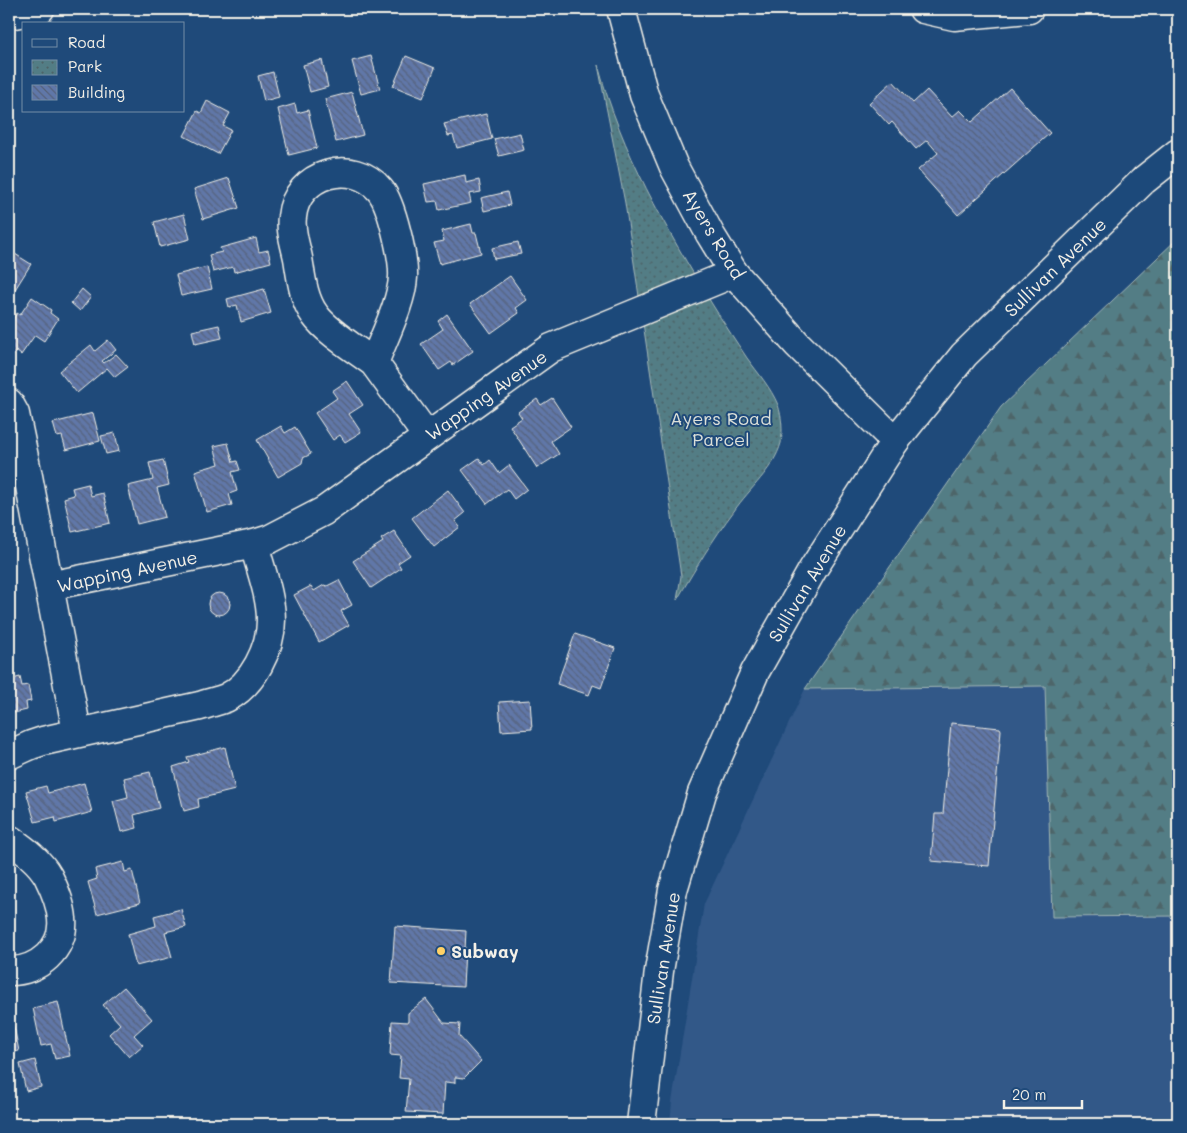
<svg xmlns="http://www.w3.org/2000/svg" width="1187" height="1133" font-family="Mali,sans-serif">
	<style>
		.built { fill: #325888 }
		.forest { fill: url(#forest-firs); stroke: #a4b7b6 }
		.park { fill: url(#park-dots); stroke: #a4b7b6 }
		.building { fill: url(#building-back-hatch); stroke: #f4f1e8 }
		.lines { fill: none; stroke-linecap: round; stroke-linejoin: round }
		.minor-casing { stroke: #f4f1e8; stroke-width: 31 }
		.tertiary-casing { stroke: #f4f1e8; stroke-width: 31 }
		.secondary-casing { stroke: #f4f1e8; stroke-width: 31 }
		.minor { stroke: #1f4a7a; stroke-width: 28 }
		.tertiary { stroke: #1f4a7a; stroke-width: 28 }
		.secondary { stroke: #1f4a7a; stroke-width: 28 }
		.poi-dot { fill: #ffd166; stroke: #1f4a7a; stroke-width: 2 }
		.labels { text-anchor: middle; dominant-baseline: central; stroke-width: 4; stroke-linejoin: round; paint-order: stroke }
		.street-label { font-size: 18px; fill: #f4f1e8; stroke: #1f4a7a }
		.park-label { font-size: 18px; fill: #dce0d9; stroke: #1f4a7a }
		.poi-label { font-size: 18px; font-weight: bold; fill: #f4f1e8; stroke: #1f4a7a; text-anchor: start }
	</style>
	<defs>
		<pattern id="forest-firs" width="22" height="20" patternUnits="userSpaceOnUse" patternTransform="scale(1.25)"><rect width="22" height="20" fill="#537d85"/><path d="M5 1l3.5 6h-7zM16 11l3.5 6h-7z" fill="#4e6569"/></pattern>
		<pattern id="park-dots" width="8" height="8" patternUnits="userSpaceOnUse" patternTransform="scale(1.25)"><rect width="8" height="8" fill="#537d85"/><path d="M2 2h.1M6 6h.1" fill="none" stroke="#4e6569" stroke-width="1.8" stroke-linecap="round"/></pattern>
		<pattern id="building-back-hatch" width="6" height="6" patternUnits="userSpaceOnUse" patternTransform="scale(1.25)"><rect width="6" height="6" fill="#6077a8"/><path d="M-1 5l2 2M0 0l6 6M5-1l2 2" fill="none" stroke="#56627c"/></pattern>
	</defs>
	<rect width="100%" height="100%" fill="#1f4a7a"/>
	<filter id="ink" filterUnits="userSpaceOnUse"><feTurbulence type="fractalNoise" baseFrequency=".02" numOctaves="2"/><feDisplacementMap in="SourceGraphic" scale="10" xChannelSelector="R" yChannelSelector="G"/><feConvolveMatrix kernelMatrix="1 2 1 2 8 2 1 2 1" color-interpolation-filters="sRGB"/></filter>
	<g filter="url(#ink)">
		<path class="built" d="M1045,685L1052,917L1178,916V1124H670L672,1102L704,904L805,689Z"/>
		<path class="forest" d="M1178,238V916L1052,917L1045,686L805,689L1001,407Z"/>
		<path class="park" d="M598,65C621,151 666,229 712,304C723,322 735,340 747,358C758,373 771,388 778,405C782,417 783,431 781,443C774,469 749,489 734,511C713,539 695,569 677,600L681,576L625,203Z"/>
		<path class="building" d="M371,56L380,89L361,94L352,61Z
			M406,56L435,68L423,98L393,86Z
			M322,60L328,87L310,92L303,65Z
			M273,72L279,97L264,101L258,76Z
			M893,81L913,103L927,90L952,117L960,110L972,122L1010,88L1050,133L958,215L918,170L938,153L927,140L916,149L892,122L889,125L869,103Z
			M352,92L363,135L336,142L325,99Z
			M207,101L230,113L223,126L231,130L218,154L184,136L197,111L201,113Z
			M295,104L297,113L308,110L317,148L289,155L278,109Z
			M486,114L492,139L457,148L453,135L448,136L444,124Z
			M520,133L524,150L499,156L494,139Z
			M465,175L466,183L479,180L481,192L469,194L471,203L439,210L437,201L428,202L424,184Z
			M229,178L239,208L203,219L194,189Z
			M507,192L510,205L484,211L481,198Z
			M184,214L190,239L160,247L154,222Z
			M471,224L473,233H476L481,253L440,264L434,243L444,241L442,231Z
			M256,238L259,252L268,250L271,262L234,272L233,267L213,272L209,255L222,252L220,248Z
			M518,242L521,254L494,259L492,248Z
			M15,254L31,264L14,291L9,288V264Z
			M207,267L212,289L181,296L176,275Z
			M510,276L527,300L516,308L519,313L491,333L470,304Z
			M82,289L91,297L80,311L71,303Z
			M264,289L271,313L241,322L237,305L229,307L227,299Z
			M32,297L51,310L50,313L58,319L44,341L35,335L21,355L16,351L12,357L9,354V326L17,313L20,315Z
			M447,314L473,351L453,365L451,362L439,370L421,344L443,329L438,321Z
			M219,325L222,338L195,344L192,331Z
			M108,340L116,350L102,361L104,363L116,354L128,367L115,377L107,368L77,393L59,371L91,345L95,351Z
			M347,381L363,405L349,414L361,432L345,442L340,435L333,440L315,413L337,398L332,391Z
			M552,398L571,427L551,441L559,454L537,468L510,426L522,418L518,412L537,399L541,405Z
			M93,413L100,441L66,450L62,436L57,437L53,423Z
			M281,426L285,433L295,427L311,454L303,458L302,463L278,477L257,440Z
			M115,433L119,451L106,454L101,436Z
			M228,443L233,462L237,461L240,470L232,472L237,491L229,494L232,505L207,512L195,471L219,464L214,446Z
			M479,458L484,465L490,460L499,473L509,465L527,489L514,499L507,489L487,504L462,470Z
			M163,460L169,485L157,488L165,517L137,524L128,486L153,480L149,463Z
			M88,484L91,496L103,493L110,523L72,532L64,498L74,495L72,488Z
			M448,490L465,513L455,521L460,527L434,547L412,518Z
			M394,531L410,555L398,563L401,568L371,588L353,561L383,542L381,539Z
			M339,580L352,605L341,611L349,625L319,642L294,595L311,586L314,591L324,585L327,586Z
			M208 604a11 11 0 1 1 22 0a11 11 0 1 1-22 0Z
			M575,634L615,648L601,688L593,685L589,695L557,684Z
			M9,635L14,657L9,658Z
			M20,677L22,686L28,685L31,701L26,702L27,710L9,714V680Z
			M530,700L532,729L501,731L499,702Z
			M951,723L1000,728L1001,730L989,866L931,861L935,814H943Z
			M225,747L235,790L198,799L199,807L184,811L173,767L189,762L187,757Z
			M150,772L159,808L134,815L137,828L121,832L113,801L128,797L124,778Z
			M84,783L92,812L56,822L55,817L35,822L26,791L46,786L48,793Z
			M123,862L125,872L132,870L140,903L97,914L88,882L97,879L95,869Z
			M181,909L186,927L165,932L172,957L136,966L128,934L156,926L154,916Z
			M395,926L466,931L463,987L391,983Z
			M124,987L152,1019L134,1035L143,1045L129,1057L109,1034L120,1024L103,1005Z
			M426,999L444,1023L460,1024L459,1036L481,1061L464,1078L455,1077V1083L445,1082L443,1114L406,1112L409,1079L399,1078L401,1056L390,1055L392,1021L408,1022V1013Z
			M58,1002L70,1056L55,1059L51,1044L41,1046L33,1008Z
			M11,1012L19,1051L9,1053V1013Z
			M35,1060L41,1087L26,1091L20,1064Z
			M1178,1062V1124H1173Z"/>
		<g class="lines">
			<g class="minor-casing">
				<path id="minor" d="M374,363C357,350 327,332 315,315C303,299 301,276 298,258C295,244 290,230 292,217C296,173 353,157 380,190C392,204 404,259 403,277C402,302 383,339 374,363L427,436
					M9,403L15,414L28,476L77,732
					M49,586L254,544L270,539L324,511L551,348L734,273
					M9,755L31,745L43,741L200,706C209,703 218,701 226,698C253,685 271,648 271,620C271,595 260,568 254,544
					M9,839C23,849 39,860 48,876C54,888 61,905 62,919C65,949 37,972 9,971"/>
			</g>
			<g class="tertiary-casing">
				<path id="tertiary" d="M621,9L644,95L674,167L710,234L734,273L797,344L895,441
					M923,9L954,16L1029,9
					M9,15L40,9"/>
			</g>
			<g class="secondary-casing">
				<path id="secondary" d="M641,1124L659,971L673,890L702,793L755,672L813,569L895,441L964,355L1144,180L1178,153"/>
			</g>
			<use href="#minor" class="minor"/>
			<use href="#tertiary" class="tertiary"/>
			<use href="#secondary" class="secondary"/>
		</g>
	</g>
	<circle class="poi-dot" cx="441" cy="951" r="5"/>
	<g class="labels">
		<g class="street-label">
			<text transform="translate(714 234) rotate(59)">Ayers Road</text>
			<text transform="translate(1055 267) rotate(-44)">Sullivan Avenue</text>
			<text transform="translate(486 395) rotate(-35)">Wapping Avenue</text>
			<text transform="translate(127 571) rotate(-12)">Wapping Avenue</text>
			<text transform="translate(807 583) rotate(-59)">Sullivan Avenue</text>
			<text transform="translate(663 958) rotate(-81)">Sullivan Avenue</text>
		</g>
		<g class="park-label">
			<text x="721" y="418">Ayers Road<tspan x="721" dy="21">Parcel</tspan></text>
		</g>
		<g class="poi-label">
			<text x="451" y="951">Subway</text>
		</g>
	</g>
	<rect width="1187" height="1133" fill="none" stroke="#1f4a7a" stroke-width="30"/>
	<rect x="15" y="15" width="1157" height="1103" fill="none" stroke="#f4f1e8" stroke-width="2" filter="url(#ink)"/>
	<rect x="22" y="22" width="162" height="90" fill="#1f4a7a" stroke="#748da6"/>
	<rect x="32" y="39" width="25" height="8" fill="#1f4a7a" stroke="#748da6"/>
	<text x="68" y="48" font-size="15" fill="#f4f1e8">Road</text>
	<rect x="32" y="60" width="25" height="15" fill="url(#park-dots)" stroke="#748da6"/>
	<text x="68" y="72" font-size="15" fill="#f4f1e8">Park</text>
	<rect x="32" y="85" width="25" height="15" fill="url(#building-back-hatch)" stroke="#748da6"/>
	<text x="68" y="98" font-size="15" fill="#f4f1e8">Building</text>
	<path d="M1004 1100v8h78v-8" fill="none" stroke="#f4f1e8" stroke-width="2.5"/>
	<text x="1012" y="1100" font-size="15" fill="#f4f1e8" stroke="#1f4a7a" stroke-width="4" paint-order="stroke">20 m</text>
</svg>
